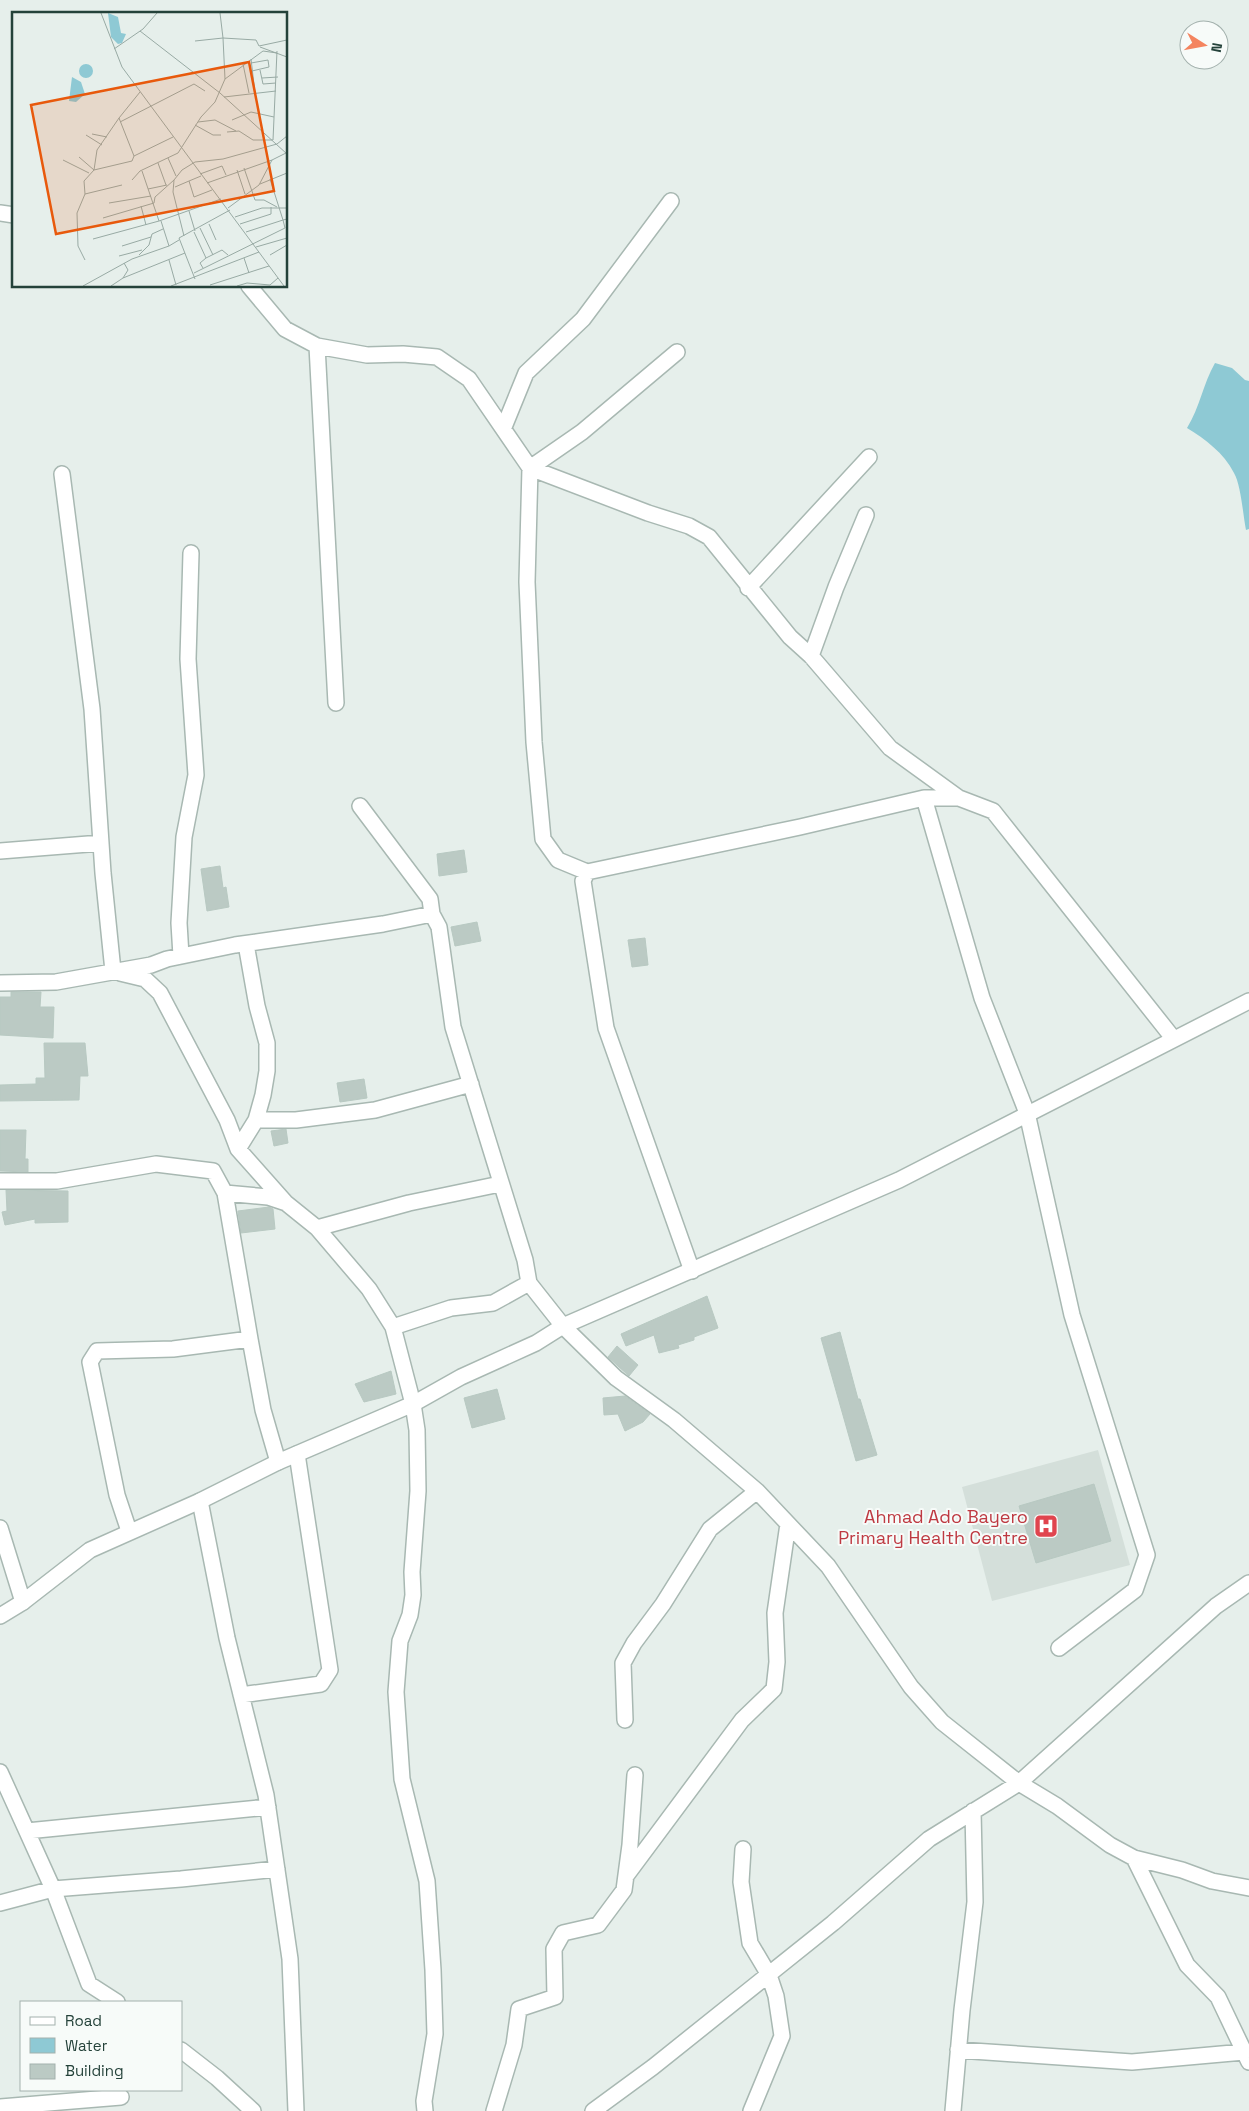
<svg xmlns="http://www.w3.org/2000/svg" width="1249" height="2111" font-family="'Space Grotesk',sans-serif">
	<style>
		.built { fill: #d4dfda }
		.water { fill: #8ec9d4 }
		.building { fill: #bbcac4; stroke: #b8c9c2 }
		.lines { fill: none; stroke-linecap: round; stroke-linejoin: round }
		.minor-casing { stroke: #a8b8b2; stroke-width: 18 }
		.tertiary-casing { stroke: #a8b8b2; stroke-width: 18 }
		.minor { stroke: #fff; stroke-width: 15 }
		.tertiary { stroke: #fff; stroke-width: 15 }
		.labels { text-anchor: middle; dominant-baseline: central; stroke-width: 4; stroke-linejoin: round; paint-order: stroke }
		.health-label { font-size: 18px; fill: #be3a42; stroke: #f7fbf9; text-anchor: end }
		.inset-road { fill: none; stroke: #98aaa4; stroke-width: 1 }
		.view { fill: #e8590c; fill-opacity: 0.15; stroke: #e8590c; stroke-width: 2.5 }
		.inset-edge { fill: none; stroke: #24423a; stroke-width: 2.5 }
	</style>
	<rect width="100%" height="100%" fill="#e6efeb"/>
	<path class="built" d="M1098,1450L1130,1565L992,1601L962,1487Z"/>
	<path class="water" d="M1215,363L1232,368L1245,380L1249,381V529L1246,530C1243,515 1241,485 1234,473C1224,453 1205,439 1187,428C1200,407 1203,384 1215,363Z"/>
	<path class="building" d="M464,850L467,872L439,876L437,854Z
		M220,866L223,888L226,887L229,907L207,911L201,869Z
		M477,922L481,941L455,946L451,927Z
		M645,938L648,965L632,967L628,940Z
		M11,992H41L40,1007H54L53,1038L0,1035V997H11Z
		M44,1043H85L88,1076H80L79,1100L0,1101V1085L36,1084V1078H45Z
		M364,1079L367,1098L340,1102L337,1083Z
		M286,1129L288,1143L274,1146L271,1131Z
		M0,1130H26L25,1159H28V1172L0,1171Z
		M6,1190L68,1191V1222L35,1223V1219L5,1225L2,1212L7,1211Z
		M269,1207L273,1209L275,1229L241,1233L238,1211Z
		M707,1296L718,1328L694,1337V1340L678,1345L679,1348L659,1353L654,1335L626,1346L621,1334Z
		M840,1332L858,1399H860L877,1455L856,1461L821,1338Z
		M617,1346L638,1365L629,1376L608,1357Z
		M391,1371L396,1394L364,1402L355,1384Z
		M497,1389L505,1419L472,1428L464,1398Z
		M625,1396L650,1414L643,1422L625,1431L618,1414L604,1415L603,1398Z
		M1094,1484L1111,1541L1036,1563L1019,1506Z"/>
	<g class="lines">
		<g class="minor-casing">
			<path id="minor" d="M0,213L14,215
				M249,286L285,329L317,346L367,355L403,354L437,357L469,379L530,468L648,513L689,526L709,537L790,637L811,656L890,748L959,798
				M317,346L336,703
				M504,427L526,373L583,319L671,201
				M62,474L92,709L103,873L113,971
				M748,588L869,457
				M811,656L836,587L866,515
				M924,798L982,998L1027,1113L1072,1315L1147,1555L1135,1590L1059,1648
				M360,806L430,899L432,914L439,927L453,1027L525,1260L529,1283L563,1326L616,1378L674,1420L757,1491L828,1566L911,1687L942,1722L1019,1783L1057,1806L1110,1845L1134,1858L1182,1870L1212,1881L1249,1888
				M0,851L101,843
				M587,872L558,860L543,839L534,742L527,582L530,468L582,432L677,352
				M181,956L179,923L184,837L196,775L188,659L191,553
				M120,973L145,979L160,993L227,1120L238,1149L285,1202
				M0,983L56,982L151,965L167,959L235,945L383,924L432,914
				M256,1120H296L375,1110L471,1084
				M238,1149L256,1120L263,1095L267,1071V1043L257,1006L246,944
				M0,1181H57L156,1164L213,1171L225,1193L268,1197L286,1203L317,1228L369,1289L393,1327L413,1404L417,1430L418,1491L412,1572L413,1595L410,1615L400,1641L396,1692L402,1779L427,1881L433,1970L435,2034L424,2101L425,2111
				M225,1193L250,1339
				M317,1228L409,1203L500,1184
				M692,1271L606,1028L583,881L587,872L800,827L924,798H959L993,811L1173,1038
				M393,1327L451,1308L493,1303L529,1283
				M200,1501L227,1638L266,1795L290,1959L296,2111
				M0,1528L23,1602
				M129,1531L117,1495L90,1362L97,1351L173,1349L250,1339L263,1410L278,1462
				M241,1695L321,1684L330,1670L297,1454
				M625,1720L623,1663L634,1643L663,1604L710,1529L757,1491
				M0,1772L53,1889L89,1984L117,2002
				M27,1831L268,1807
				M743,1849L741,1882L750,1943L769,1975L776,1996L782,2036L751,2111
				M1134,1858L1187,1965L1218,1997L1249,2062
				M626,1876L742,1720L774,1689L777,1662L775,1613L788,1524
				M0,1903L53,1889L181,1879L277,1869
				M181,2050L217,2078L253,2111
				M958,2050L1132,2062L1244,2052
				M0,2107L121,2097
				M494,2111L514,2045L519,2009L555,1997L554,1949L563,1933L598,1925L624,1890L630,1845L635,1775
				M593,2111L653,2067L833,1923L929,1839L1019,1783L1216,1606L1249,1583
				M953,2111L962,2010L975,1902L973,1811"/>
		</g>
		<g class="tertiary-casing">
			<path id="tertiary" d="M0,1616L23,1602L90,1550L200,1501L278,1462L413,1404L461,1377L536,1343L563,1326L899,1180L1249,1001"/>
		</g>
		<use href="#minor" class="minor"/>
		<use href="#tertiary" class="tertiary"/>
	</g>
	<defs>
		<g id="hospital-square" transform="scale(1.25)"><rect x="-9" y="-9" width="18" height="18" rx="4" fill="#e0444e" stroke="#f7fbf9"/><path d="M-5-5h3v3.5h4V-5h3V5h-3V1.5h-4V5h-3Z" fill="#fff"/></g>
	</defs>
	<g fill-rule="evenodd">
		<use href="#hospital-square" x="1046" y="1526"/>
	</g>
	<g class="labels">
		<g class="health-label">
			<text x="1028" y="1516">Ahmad Ado Bayero<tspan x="1028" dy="21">Primary Health Centre</tspan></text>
		</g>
	</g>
	<g transform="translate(12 12)">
		<rect width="275" height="275" fill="#e6efeb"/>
		<path d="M96,1L106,5L109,21L114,22L110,31L106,32L99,25ZM67 59a7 7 0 1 1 14 0a7 7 0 1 1-14 0ZM60,65L69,70L73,82L64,90L57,89Z" fill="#8ec9d4"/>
		<path class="inset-road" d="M89,1L110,55L272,274M128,19L208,81L275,142M183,29L211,26L208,1M248,35L275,45M102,37L131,17L145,1M239,47L243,81M239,51L256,48L257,55L240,59M231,52L237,81M248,58L251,72L264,71M250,66L266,65M213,67L251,39L265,41M128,80L107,106L122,144L161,125M212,85L264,79M220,108L239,100L262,105M108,110L182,72L193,79M186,110L203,108L224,119M183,113L201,123H209M215,120L227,119L241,128H261L265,39M80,122L95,125M74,123L90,133M67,145L82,158L120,149L122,144M156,146L164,164M51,148L77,161M146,151L154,173M232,156L243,188H252L265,195M225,158L233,182M130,159L147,209L167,202M188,162L210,154L214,163M189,164L177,169L182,185L200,178M120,168L128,159L166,141L189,105L203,90L213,67L211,26L244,28L247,34L275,28M195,171L260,148M248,172L275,161M163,175L177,169M136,177L155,173M73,182L110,173M97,191L139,184M129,194L134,213M216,196L247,173L260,148L274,141M177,199L183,219M167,202L209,187M223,205L250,196H275M91,206L142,191L143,185L162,168M149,209L157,234L167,228M197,212L204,228M228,212L259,202V195M188,216L201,243M182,220L194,246M234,220L271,208L258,167M172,224L161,180L162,168L170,158L183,150L211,147L265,132L275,124M81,227L147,209M110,234L139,225M244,235L275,226M127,243L137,233L140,222L151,217M258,243L275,233M107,244L130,238M232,246L237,261M73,248L66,234L65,201L73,182L72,169L82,158L85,138L107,106M157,248L164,273M191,256L188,251L194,246L210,238L216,243M182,261L273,216L271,208L275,207M111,266L173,241M183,267L167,226L218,198M198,273L257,254M71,274L120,247L157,234M99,274L111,266L116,258L112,251M159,274L247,240M225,274L235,271L258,273L266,266"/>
		<path class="view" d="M237,50L262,179L44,222L19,93Z"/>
		<rect width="275" height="275" class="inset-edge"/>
	</g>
	<rect x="20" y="2001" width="162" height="90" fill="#f7fbf9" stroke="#a3b1ad"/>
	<rect x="30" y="2017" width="25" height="8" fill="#ffffff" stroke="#a3b1ad"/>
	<text x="65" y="2026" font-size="15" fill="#24423a">Road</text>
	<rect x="30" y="2038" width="25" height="15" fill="#8ec9d4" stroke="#a3b1ad"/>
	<text x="65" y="2051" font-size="15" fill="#24423a">Water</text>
	<rect x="30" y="2064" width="25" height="15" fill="#bbcac4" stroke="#a3b1ad"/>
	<text x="65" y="2076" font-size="15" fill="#24423a">Building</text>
	<g transform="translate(1204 45) rotate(101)"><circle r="24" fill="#f7fbf9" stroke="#a3b1ad"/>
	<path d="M0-4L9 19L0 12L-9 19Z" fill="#f4845f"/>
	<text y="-8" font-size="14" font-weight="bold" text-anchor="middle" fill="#24423a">N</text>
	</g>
</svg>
